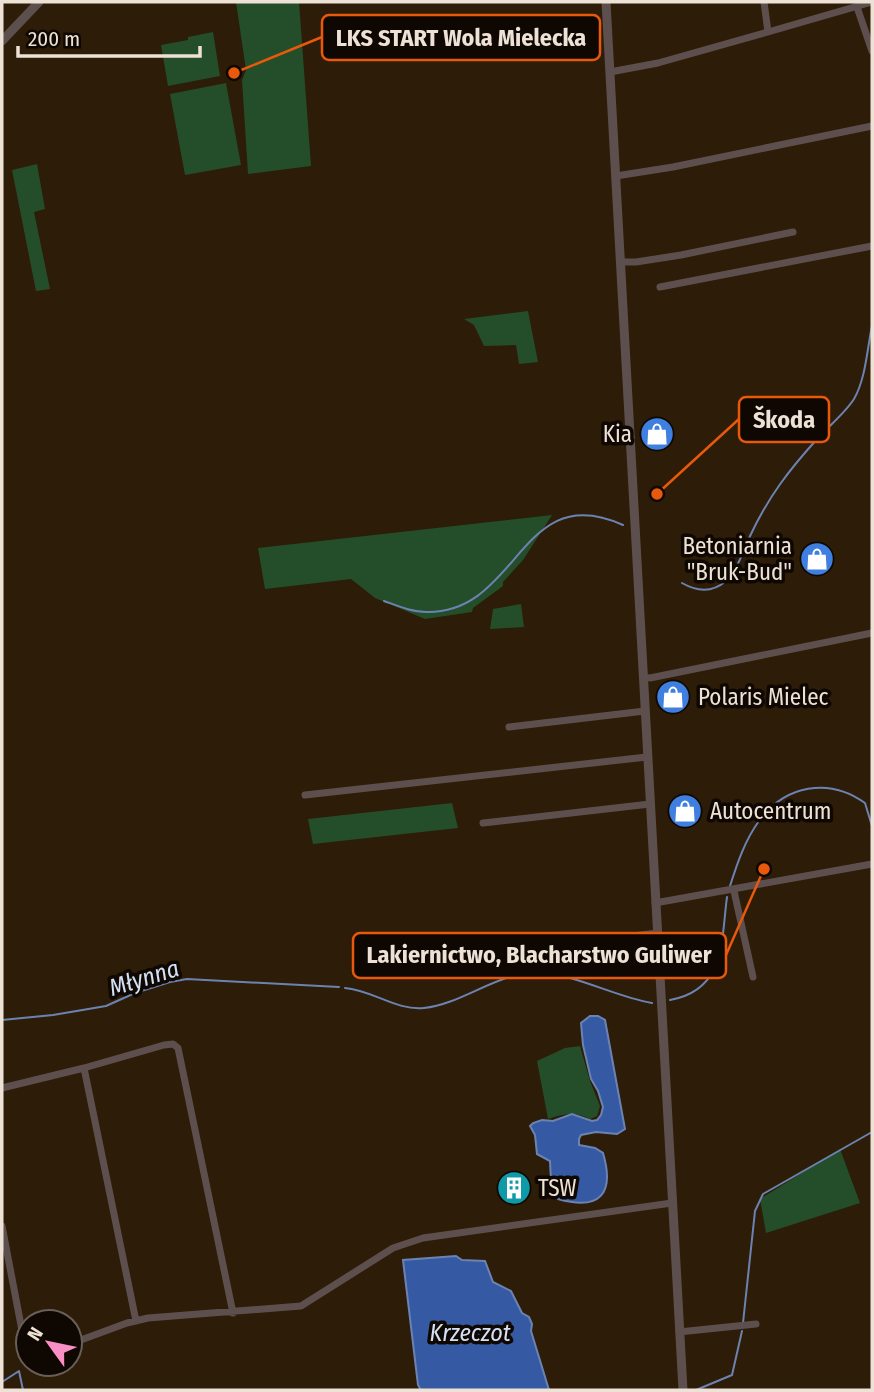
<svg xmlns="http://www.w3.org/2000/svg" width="874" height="1392" font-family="'Fira Sans Condensed',sans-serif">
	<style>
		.green { fill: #244e29 }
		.water { fill: #355aa3; stroke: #6c83b2; stroke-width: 2 }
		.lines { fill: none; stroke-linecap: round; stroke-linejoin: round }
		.stream { stroke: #6c83b2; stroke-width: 2 }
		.minor { stroke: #5d4f4d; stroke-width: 7 }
		.tertiary { stroke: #5d4f4d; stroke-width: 9 }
		.labels { text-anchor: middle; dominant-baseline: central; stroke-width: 7; stroke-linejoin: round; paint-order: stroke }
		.poi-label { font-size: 23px; fill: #eee2d6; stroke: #0f0802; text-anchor: start }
		.water-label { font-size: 24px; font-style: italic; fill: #d4e0f4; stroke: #0f0802 }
		.leader { fill: none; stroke: #e8590c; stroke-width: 2.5 }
		.callout-dot { fill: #e8590c; stroke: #0f0802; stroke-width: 2.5 }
		.callout { fill: #0f0802; stroke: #e8590c; stroke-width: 2.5 }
		.callout-label { font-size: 24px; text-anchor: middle; font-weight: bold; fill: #eee2d6 }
	</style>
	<rect width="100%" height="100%" fill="#2d1c07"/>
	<path class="green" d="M236,2H299L311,166L248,174L242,80L246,70Z
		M213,32L220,76L168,86L161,45L188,40V37Z
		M226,83L241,165L185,175L170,94Z
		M37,164L45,209L34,212L50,289L36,291L12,170Z
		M528,311L538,362L519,364L516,345L484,346L474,325L464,319Z
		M552,515L523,560L503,582V586L473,608L472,612L425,619L375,598L351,579L265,589L258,548Z
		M521,604L524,627L490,629L493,609Z
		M452,803L458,828L313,844L308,819Z
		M580,1046L590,1081L600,1106L597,1116L590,1119C575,1111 563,1114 548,1119L537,1061L565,1048Z
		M840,1149L860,1203L766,1233L760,1199Z"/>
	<path class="water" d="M590,1016H598L605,1020L625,1129L617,1134L596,1132L581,1135L579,1139V1145L595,1148L603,1153C615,1194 600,1211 558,1199L551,1181L550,1161L537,1154L535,1135L530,1126L533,1123L542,1120L553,1121L572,1114L592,1121L597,1120L601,1115L603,1107L598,1091L591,1079L583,1045L581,1023Z
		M456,1256L462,1260L485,1261L493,1282L511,1291L522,1313L529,1317L532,1324L531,1331L549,1390H421L418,1385L403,1260Z"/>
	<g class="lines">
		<path class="stream" d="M682,583C696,591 712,593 726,581C738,569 744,549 751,534C769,496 789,470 818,438C829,426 845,413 854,399C866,378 867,349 872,326
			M384,601C398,606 412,612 426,612C520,614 519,478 623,525
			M730,886C737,864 745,840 759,821C785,785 829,777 865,803L872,826
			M345,988C372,990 397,1011 424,1008C464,1004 501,969 542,973C577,975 616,997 652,1003
			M670,1000C726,990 721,941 727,897
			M2,1020L53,1015L106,1006L135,993L170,982L187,979L339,987
			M743,1323L755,1211L763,1194L872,1132
			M2,1382L19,1371L23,1390
			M696,1390L732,1375L742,1331"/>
		<path class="minor" d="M764,2L768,32L872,2
			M857,7L872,51
			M610,72L658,63L768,32
			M616,176L673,167L872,126
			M621,262H636L681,255L793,232
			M660,287L872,246
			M643,677L650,678L872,633
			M509,727L645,711
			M305,795L647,757
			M483,823L650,804
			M734,891L753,977
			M655,903L872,864
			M368,969L657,933
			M84,1068L136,1321
			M2,1088L84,1068L164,1045L173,1044L178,1048L233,1313
			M2,1226L24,1341L28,1348
			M679,1332L756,1324
			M70,1344L127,1323L148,1318L301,1306L393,1248L423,1238L672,1203"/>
		<path class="tertiary" d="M606,2L683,1390
			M2,41L39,2"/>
	</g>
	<defs>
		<g id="shop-disc" transform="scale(1.75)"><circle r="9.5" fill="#3f7fe0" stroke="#0f0802"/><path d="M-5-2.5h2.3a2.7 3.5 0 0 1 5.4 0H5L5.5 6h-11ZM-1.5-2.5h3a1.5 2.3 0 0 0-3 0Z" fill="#fff"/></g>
		<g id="building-disc" transform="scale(1.75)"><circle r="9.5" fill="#0f9aa8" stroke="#0f0802"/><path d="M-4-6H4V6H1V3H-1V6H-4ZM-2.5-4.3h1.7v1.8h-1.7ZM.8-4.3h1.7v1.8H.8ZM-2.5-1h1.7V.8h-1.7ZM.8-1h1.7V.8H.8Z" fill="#fff"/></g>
	</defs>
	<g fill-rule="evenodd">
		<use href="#shop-disc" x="657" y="434"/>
		<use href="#shop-disc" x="817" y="559"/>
		<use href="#shop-disc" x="673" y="697"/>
		<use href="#shop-disc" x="685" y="811"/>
		<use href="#building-disc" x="514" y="1188"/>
	</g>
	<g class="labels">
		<g class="poi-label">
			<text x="632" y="434" text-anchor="end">Kia</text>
			<text x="792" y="546" text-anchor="end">Betoniarnia<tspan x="792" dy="26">"Bruk-Bud"</tspan></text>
			<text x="698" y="697">Polaris Mielec</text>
			<text x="710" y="811">Autocentrum</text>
			<text x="538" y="1188">TSW</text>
		</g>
		<g class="water-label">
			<text transform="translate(144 978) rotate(-17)">Młynna</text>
			<text x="470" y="1333">Krzeczot</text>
		</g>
	</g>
	<path class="leader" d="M234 73L322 37M657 494L739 419M764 869L726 955"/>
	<g class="callout-dot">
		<circle cx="234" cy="73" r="7"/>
		<circle cx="657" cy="494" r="7"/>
		<circle cx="764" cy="869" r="7"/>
	</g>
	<g class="callout">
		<rect x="322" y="15" width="278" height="45" rx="7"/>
		<rect x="739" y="397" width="90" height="45" rx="7"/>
		<rect x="353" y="933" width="373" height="45" rx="7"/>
	</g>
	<g class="callout-label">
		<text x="461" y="46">LKS START Wola Mielecka</text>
		<text x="784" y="428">Škoda</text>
		<text x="539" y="963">Lakiernictwo, Blacharstwo Guliwer</text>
	</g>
	<rect width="874" height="1392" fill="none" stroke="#eee2d6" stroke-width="7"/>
	<g transform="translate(49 1343) rotate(303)"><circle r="33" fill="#0f0802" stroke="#685f57" stroke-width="2"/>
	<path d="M0-5L12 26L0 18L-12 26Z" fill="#fa8fc6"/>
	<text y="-10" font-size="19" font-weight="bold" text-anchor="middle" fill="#eee2d6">N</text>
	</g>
	<path d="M18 46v10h182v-10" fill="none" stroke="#eee2d6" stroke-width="3.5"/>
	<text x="28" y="46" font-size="21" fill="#eee2d6" stroke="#0f0802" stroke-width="5" paint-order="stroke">200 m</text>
</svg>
